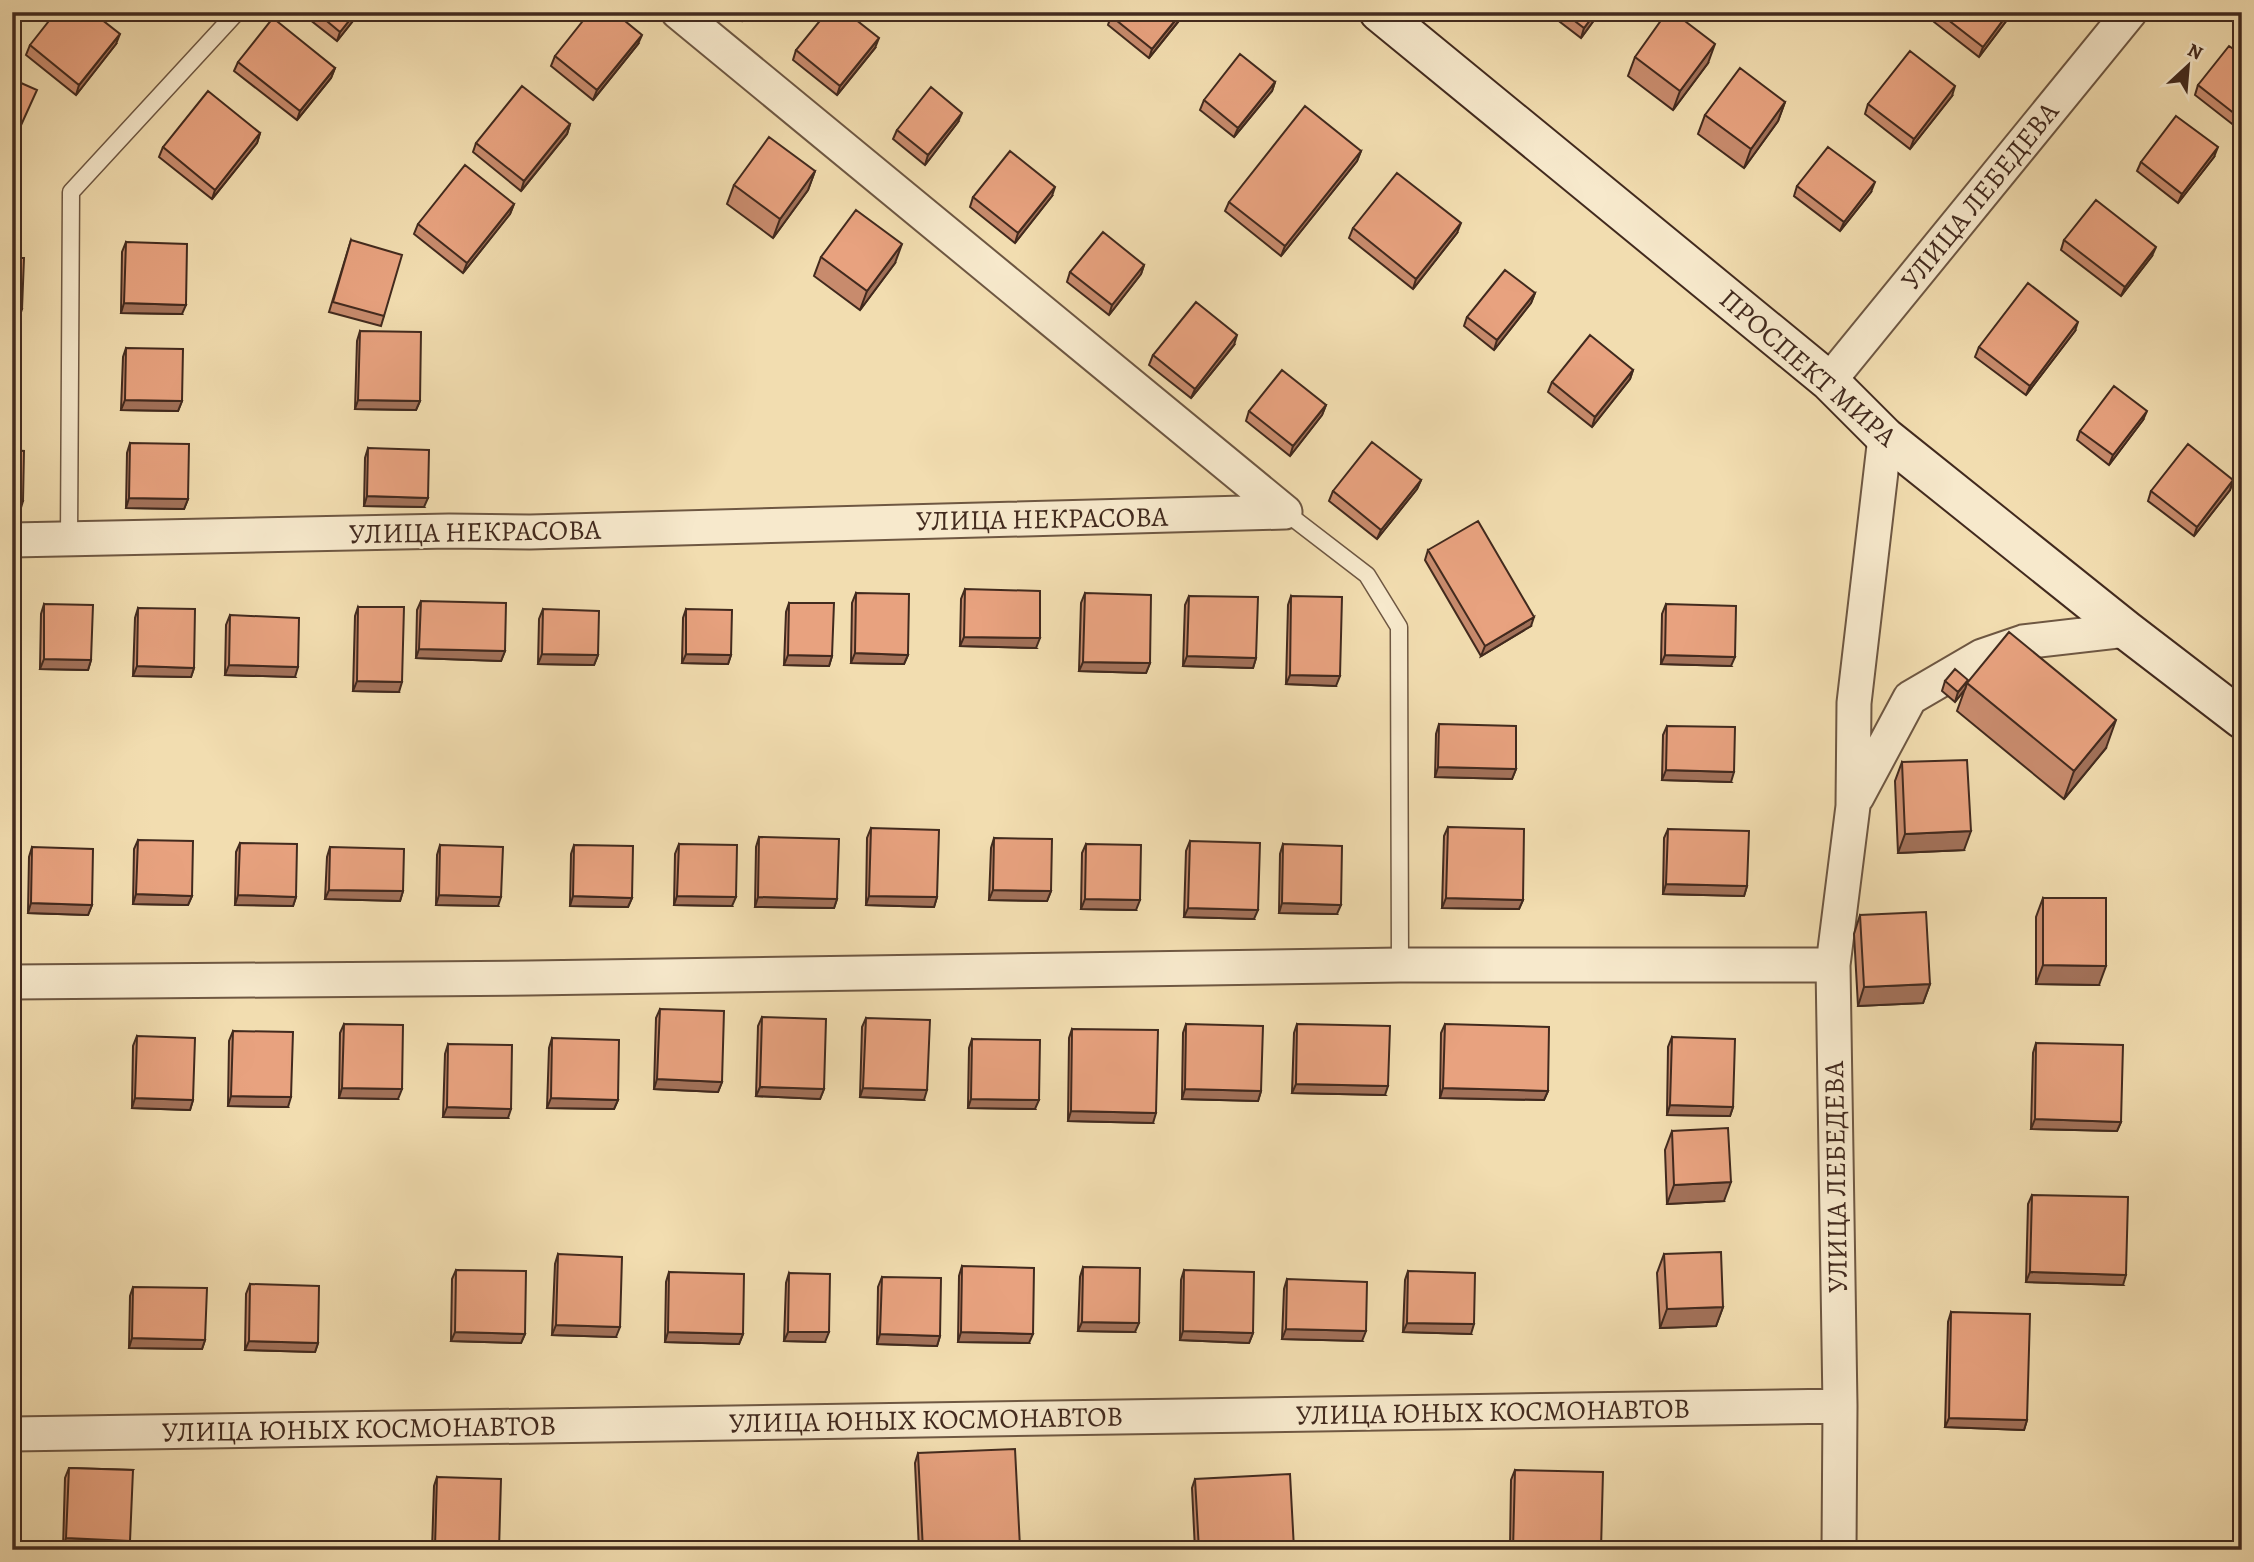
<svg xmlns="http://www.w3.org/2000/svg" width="2254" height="1562" font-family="Alegreya,serif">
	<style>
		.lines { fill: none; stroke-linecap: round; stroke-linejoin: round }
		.service-casing { stroke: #6e5742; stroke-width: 19 }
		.minor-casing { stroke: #6e5742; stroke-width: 37 }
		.secondary-casing { stroke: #422a1e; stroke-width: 42 }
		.service { stroke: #f7e9cc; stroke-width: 16 }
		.minor { stroke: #f7e9cc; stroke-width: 33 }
		.secondary { stroke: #f7e9cc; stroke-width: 38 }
		.wall { fill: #c88b6d; stroke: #422a1e; stroke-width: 2 }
		.shaded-wall { fill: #a27159; stroke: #422a1e; stroke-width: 2 }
		.building { fill: #e8a27f; stroke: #422a1e; stroke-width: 2 }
		.labels { text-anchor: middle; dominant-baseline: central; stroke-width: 5; stroke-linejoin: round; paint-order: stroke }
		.street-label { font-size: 28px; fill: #422a1e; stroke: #f7e9cc }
	</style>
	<rect width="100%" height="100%" fill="#f2ddb0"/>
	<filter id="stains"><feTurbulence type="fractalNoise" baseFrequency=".00286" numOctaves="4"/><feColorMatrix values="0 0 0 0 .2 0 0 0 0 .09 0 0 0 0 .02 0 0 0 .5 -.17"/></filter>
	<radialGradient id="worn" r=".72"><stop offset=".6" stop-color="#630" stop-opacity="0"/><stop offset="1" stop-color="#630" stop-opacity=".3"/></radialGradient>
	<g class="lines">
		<g class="service-casing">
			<path id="service" d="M1285,512L1367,575L1399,627L1400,965
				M69,538L71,192L237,12"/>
		</g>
		<g class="minor-casing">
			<path id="minor" d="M678,12L1285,512
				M1829,381L2130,12
				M12,540L449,531L530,532L1285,512
				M1857,797L1910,698L1982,656L2023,642L2126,630
				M12,982L529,978L1400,965H1833
				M12,1434L1840,1406
				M1839,1550L1840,1406L1833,965L1853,806L1854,703L1885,437"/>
		</g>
		<g class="secondary-casing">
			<path id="secondary" d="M1379,12L1829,381L1885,437L2126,630L2242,719"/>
		</g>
		<use href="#service" class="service"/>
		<use href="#minor" class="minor"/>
		<use href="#secondary" class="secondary"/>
	</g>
	<path class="wall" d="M300,12H360L337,41Z
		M731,12H749L742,21Z
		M1186,12L1149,58L1108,25L1111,16Z
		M1547,12H1600L1581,38Z
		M1937,12H2013L1979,57L1934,22Z
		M116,44L76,95L26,55L30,45Z
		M638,44L593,100L551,66L555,56Z
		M875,48L837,95L793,60L796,50Z
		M2242,55V121L2236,127L2195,95L2198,85Z
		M1635,57L1708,63L1673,110L1628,76Z
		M238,62L335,68L331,78L297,120L234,71Z
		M1275,82L1272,91L1234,137L1200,110L1204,100Z
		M1952,96L1910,149L1865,114L1868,104Z
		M1785,102L1778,121L1744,168L1698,134L1705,115Z
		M958,122L925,165L893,139L897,130Z
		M570,124L567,134L521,191L473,152L476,143Z
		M260,133L257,143L212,199L159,157L163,147Z
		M1361,151L1357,161L1281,256L1225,211L1229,202Z
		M2214,157L2178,203L2137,171L2141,162Z
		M815,171L808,190L773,238L727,204L734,185Z
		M1797,186L1871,192L1840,231L1794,196Z
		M1052,196L1015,243L970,207L973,197Z
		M514,204L510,214L463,273L414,234L418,224Z
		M1353,228L1457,233L1413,289L1349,238Z
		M351,240L384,316L381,326L329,312Z
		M2064,240L2152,256L2121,296L2061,250Z
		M126,242L182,314L121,313L122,252Z
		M821,257L895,263L860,310L814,276Z
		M1144,265L1141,274L1109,315L1067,282L1070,272Z
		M1535,293L1531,303L1494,350L1464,326L1467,317Z
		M360,331L420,401L416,410L355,409L357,341Z
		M2075,331L2026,395L1975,357L1979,347Z
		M1234,345L1191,398L1149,365L1153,355Z
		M126,348L182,401L178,411L121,410L123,357Z
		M1633,370L1630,379L1592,427L1548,392L1552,382Z
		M1326,405L1322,415L1290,456L1246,421L1249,411Z
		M2143,420L2109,465L2077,440L2080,431Z
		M130,443L188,499L184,509L126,508L127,453Z
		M368,448L424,507L364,506L365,458Z
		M1421,480L1417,489L1377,539L1329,501L1333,491Z
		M2233,480L2230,490L2194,536L2148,501L2151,491Z
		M1428,550L1531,626L1481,656L1425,560Z
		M965,589L1036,648L960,646L961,599Z
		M856,593L908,655L904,664L851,663L852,603Z
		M1085,593L1150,663L1146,673L1079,671L1081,603Z
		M1189,596L1256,658L1253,668L1183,666L1185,605Z
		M1291,596L1336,686L1286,684L1288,605Z
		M421,601L505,651L501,661L416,658L417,610Z
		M789,603L832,656L829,666L784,665L786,612Z
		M44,604L91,660L88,670L40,669L41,614Z
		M1666,604L1731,666L1661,664L1662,614Z
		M358,607L399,692L353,691L355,616Z
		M138,608L194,668L191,677L133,676L135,618Z
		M543,609L598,655L594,665L538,664L539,619Z
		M686,609L731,655L728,664L682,663L683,618Z
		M230,615L295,677L225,675L226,625Z
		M1945,681L1965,689L1955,702L1942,691Z
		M1967,683L2106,748L2064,799L1957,711Z
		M1439,724L1516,769L1512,779L1435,777L1436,734Z
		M1667,726L1731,782L1662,780L1663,735Z
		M1902,762L1964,850L1898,853L1895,781Z
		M1448,827L1523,900L1519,909L1442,908L1444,836Z
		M871,828L937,897L934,907L866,905L867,838Z
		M1668,829L1747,886L1744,896L1663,894L1664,838Z
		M759,837L837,899L834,908L755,907L756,847Z
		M994,838L1051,891L1047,901L989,900L991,848Z
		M138,840L192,896L188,905L133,904L134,849Z
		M1190,841L1254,919L1184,917L1186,851Z
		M240,843L296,897L293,906L235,905L236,852Z
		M679,844L732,906L674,905L675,854Z
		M1086,844L1136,910L1081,909L1082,853Z
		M1283,844L1337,914L1279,913L1280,854Z
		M440,845L498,906L436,905L437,855Z
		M574,845L632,898L628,907L570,906L571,854Z
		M32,847L92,905L88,915L28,913L29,857Z
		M330,847L403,891L400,901L325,899L327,857Z
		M2043,898L2099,985L2036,984V917Z
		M1860,915L1930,984L1923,1003L1858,1006L1854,934Z
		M660,1009L722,1082L718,1092L654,1089L656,1018Z
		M762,1017L824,1089L820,1099L756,1096L758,1026Z
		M866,1018L924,1100L860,1097L862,1027Z
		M344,1024L398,1099L339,1098L340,1033Z
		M1186,1024L1261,1091L1258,1101L1182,1099L1183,1033Z
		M1297,1024L1385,1095L1292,1093L1294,1033Z
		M1445,1024L1548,1091L1544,1100L1440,1098L1441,1033Z
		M1072,1029L1153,1123L1068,1121L1069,1038Z
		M233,1031L288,1107L228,1106L229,1041Z
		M137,1036L193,1100L190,1110L132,1108L133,1046Z
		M1672,1037L1733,1107L1730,1116L1667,1115L1668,1047Z
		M552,1038L618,1100L614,1109L547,1108L549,1048Z
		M972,1039L1035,1109L968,1108L969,1048Z
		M2036,1043L2121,1122L2117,1131L2031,1129L2033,1053Z
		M448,1044L508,1118L443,1117L445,1054Z
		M1672,1131L1724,1201L1667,1204L1665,1150Z
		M2032,1195L2123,1285L2026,1282L2028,1204Z
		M558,1254L616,1337L552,1335L555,1264Z
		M1664,1254L1723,1307L1716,1326L1660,1328L1657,1273Z
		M962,1266L1029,1343L958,1342L959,1276Z
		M1083,1267L1135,1332L1078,1331L1080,1277Z
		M456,1270L525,1334L521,1343L451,1341L452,1279Z
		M1184,1270L1253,1333L1249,1343L1180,1340L1181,1280Z
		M1408,1271L1471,1334L1403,1332L1405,1280Z
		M669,1272L743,1334L739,1344L665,1342L666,1282Z
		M789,1273L825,1342L784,1341L786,1283Z
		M882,1277L940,1336L937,1346L877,1344L878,1287Z
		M1287,1279L1362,1341L1282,1339L1284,1289Z
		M250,1284L318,1343L315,1352L245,1350L246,1294Z
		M133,1287L205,1340L202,1349L129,1348L130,1296Z
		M1951,1312L2027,1420L2024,1430L1945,1427L1948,1322Z
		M918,1453L1019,1550H919L915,1463Z
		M69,1468L133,1470L63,1548L65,1478Z
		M1515,1470L1601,1550H1510L1511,1480Z
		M437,1477L499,1550H432L434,1486Z
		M1195,1479L1294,1550H1195L1192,1488Z"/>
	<path class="shaded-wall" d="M356,12H360L337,41L340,32Z
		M745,12H749L742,21Z
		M1182,12H1186L1149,58L1152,49Z
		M1596,12H1600L1581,38L1584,28Z
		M2009,12H2013L1979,57L1983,47Z
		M120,34L116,44L76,95L79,85Z
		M642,35L638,44L593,100L597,90Z
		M879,38L875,48L837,95L840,86Z
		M1715,44L1708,63L1673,110L1680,91Z
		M335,68L331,78L297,120L300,111Z
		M1275,82L1272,91L1234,137L1238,128Z
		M1955,86L1952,96L1910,149L1914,139Z
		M1785,102L1778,121L1744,168L1751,149Z
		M962,113L958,122L925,165L928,155Z
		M2242,116V121L2236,127L2240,118Z
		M570,124L567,134L521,191L524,181Z
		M260,133L257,143L212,199L215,190Z
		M2218,147L2214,157L2178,203L2182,194Z
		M1361,151L1357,161L1281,256L1285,246Z
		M815,171L808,190L773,238L780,219Z
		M1875,182L1871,192L1840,231L1844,222Z
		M1055,187L1052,196L1015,243L1018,233Z
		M514,204L510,214L463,273L467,263Z
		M1461,223L1457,233L1413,289L1416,279Z
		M902,244L895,263L860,310L867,291Z
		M2156,247L2152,256L2121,296L2125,287Z
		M1144,265L1141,274L1109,315L1112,305Z
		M1535,293L1531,303L1494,350L1497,340Z
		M124,303L186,305L182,314L121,313Z
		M12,309H22L19,319H12Z
		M2078,322L2075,331L2026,395L2030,386Z
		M1237,335L1234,345L1191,398L1195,389Z
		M1633,370L1630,379L1592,427L1595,417Z
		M125,400L182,401L178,411L121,410Z
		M358,400L420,401L416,410L355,409Z
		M1326,405L1322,415L1290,456L1293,446Z
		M12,406L19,407L15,416H12Z
		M2147,411L2143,420L2109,465L2113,455Z
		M1421,480L1417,489L1377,539L1381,530Z
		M2233,480L2230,490L2194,536L2197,527Z
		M367,496L428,498L424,507L364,506Z
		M129,498L188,499L184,509L126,508Z
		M12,501H23L20,511H12Z
		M1534,617L1531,626L1481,656L1485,646Z
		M964,637L1040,638L1036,648L960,646Z
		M419,649L505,651L501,661L416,658Z
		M855,653L908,655L904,664L851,663Z
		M542,654L598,655L594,665L538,664Z
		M686,654L731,655L728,664L682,663Z
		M788,655L832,656L829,666L784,665Z
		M1665,655L1735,657L1731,666L1661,664Z
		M1187,656L1256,658L1253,668L1183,666Z
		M44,659L91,660L88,670L40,669Z
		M1083,662L1150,663L1146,673L1079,671Z
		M229,665L298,667L295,677L225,675Z
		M137,666L194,668L191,677L133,676Z
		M1290,675L1340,676L1336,686L1286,684Z
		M1968,680L1965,689L1955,702L1958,692Z
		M357,681L402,682L399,692L353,691Z
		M2116,720L2106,748L2064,799L2074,771Z
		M1438,767L1516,769L1512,779L1435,777Z
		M1666,770L1734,772L1731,782L1662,780Z
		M1971,831L1964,850L1898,853L1905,834Z
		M1666,884L1747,886L1744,896L1663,894Z
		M329,890L403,891L400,901L325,899Z
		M993,890L1051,891L1047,901L989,900Z
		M136,894L192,896L188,905L133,904Z
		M238,895L296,897L293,906L235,905Z
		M439,895L501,897L498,906L436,905Z
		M573,896L632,898L628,907L570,906Z
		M677,896L736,897L732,906L674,905Z
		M869,896L937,897L934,907L866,905Z
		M758,897L837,899L834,908L755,907Z
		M1446,898L1523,900L1519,909L1442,908Z
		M1085,899L1140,900L1136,910L1081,909Z
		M31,903L92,905L88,915L28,913Z
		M1282,903L1341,905L1337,914L1279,913Z
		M1188,908L1258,910L1254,919L1184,917Z
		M2043,965L2106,966L2099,985L2036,984Z
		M1930,984L1923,1003L1858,1006L1864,987Z
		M657,1079L722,1082L718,1092L654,1089Z
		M1296,1084L1388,1086L1385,1095L1292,1093Z
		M760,1087L824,1089L820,1099L756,1096Z
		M342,1088L402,1089L398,1099L339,1098Z
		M863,1088L927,1090L924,1100L860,1097Z
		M1443,1088L1548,1091L1544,1100L1440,1098Z
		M1185,1089L1261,1091L1258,1101L1182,1099Z
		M231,1096L291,1097L288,1107L228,1106Z
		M135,1098L193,1100L190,1110L132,1108Z
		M551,1098L618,1100L614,1109L547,1108Z
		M971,1099L1039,1100L1035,1109L968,1108Z
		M1670,1105L1733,1107L1730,1116L1667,1115Z
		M447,1107L511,1109L508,1118L443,1117Z
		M1071,1111L1156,1113L1153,1123L1068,1121Z
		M2035,1119L2121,1122L2117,1131L2031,1129Z
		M1731,1182L1724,1201L1667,1204L1674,1185Z
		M2030,1272L2126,1275L2123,1285L2026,1282Z
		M1723,1307L1716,1326L1660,1328L1667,1309Z
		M1082,1322L1139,1323L1135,1332L1078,1331Z
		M1407,1323L1474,1324L1471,1334L1403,1332Z
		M556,1325L620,1327L616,1337L552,1335Z
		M1286,1329L1366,1331L1362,1341L1282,1339Z
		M1183,1331L1253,1333L1249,1343L1180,1340Z
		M455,1332L525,1334L521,1343L451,1341Z
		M668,1332L743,1334L739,1344L665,1342Z
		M788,1332H829L825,1342L784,1341Z
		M961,1332L1033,1334L1029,1343L958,1342Z
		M880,1334L940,1336L937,1346L877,1344Z
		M132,1338L205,1340L202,1349L129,1348Z
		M12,1339H18L15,1349H12Z
		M249,1341L318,1343L315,1352L245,1350Z
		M1949,1418L2027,1420L2024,1430L1945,1427Z
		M66,1538L130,1541L127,1550L63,1548Z
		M435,1547L498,1550H434Z
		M1020,1547L1019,1550H962Z"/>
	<path class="building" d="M56,12H92L120,34L79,85L30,45Z
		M316,12H356L340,32Z
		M590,12H614L642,35L597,90L555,56Z
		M827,12H846L879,38L840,86L796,50Z
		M1114,12H1182L1152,49L1111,16Z
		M1563,12H1596L1584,28Z
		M1667,12H1673L1715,44L1680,91L1635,57Z
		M1938,12H2009L1983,47Z
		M273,18L335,68L300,111L238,62Z
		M2229,46L2242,55V116L2240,118L2198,85Z
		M1910,51L1955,86L1914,139L1868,104Z
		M1240,54L1275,82L1238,128L1204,100Z
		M1740,68L1785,102L1751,149L1705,115Z
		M12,79L37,90L12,145Z
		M522,86L570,124L524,181L476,143Z
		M931,87L962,113L928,155L897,130Z
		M208,91L260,133L215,190L163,147Z
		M1305,106L1361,151L1285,246L1229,202Z
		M2176,116L2218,147L2182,194L2141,162Z
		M769,137L815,171L780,219L734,185Z
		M1828,147L1875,182L1844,222L1797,186Z
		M1010,151L1055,187L1018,233L973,197Z
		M465,165L514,204L467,263L418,224Z
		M1397,173L1461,223L1416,279L1353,228Z
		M2096,200L2156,247L2125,287L2064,240Z
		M856,210L902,244L867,291L821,257Z
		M1103,232L1144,265L1112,305L1070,272Z
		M351,240L402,255L384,316L333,302Z
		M126,242L187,244L186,305L124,303Z
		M12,258H24L22,309H12Z
		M1505,270L1535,293L1497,340L1467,317Z
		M2028,283L2078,322L2030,386L1979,347Z
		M1196,302L1237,335L1195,389L1153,355Z
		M360,331L421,332L420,401L358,400Z
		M1590,335L1633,370L1595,417L1552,382Z
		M126,348L183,349L182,401L125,400Z
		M12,350H20L19,407L12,406Z
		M1282,370L1326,405L1293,446L1249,411Z
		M2114,386L2147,411L2113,455L2080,431Z
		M1372,442L1421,480L1381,530L1333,491Z
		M130,443L189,444L188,499L129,498Z
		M2188,444L2233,480L2197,527L2151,491Z
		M368,448L429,450L428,498L367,496Z
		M12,450L24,451L23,501H12Z
		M1478,521L1534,617L1485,646L1428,550Z
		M965,589L1040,591V638L964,637Z
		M856,593L909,594L908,655L855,653Z
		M1085,593L1151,595L1150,663L1083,662Z
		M1189,596L1258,597L1256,658L1187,656Z
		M1291,596L1342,597L1340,676L1290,675Z
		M421,601L506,603L505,651L419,649Z
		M789,603H834L832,656L788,655Z
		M44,604L93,605L91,660L44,659Z
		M1666,604L1736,606L1735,657L1665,655Z
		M358,607H404L402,682L357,681Z
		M138,608L195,609L194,668L137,666Z
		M543,609L599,611L598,655L542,654Z
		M686,609L732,610L731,655L686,654Z
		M230,615L299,618L298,667L229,665Z
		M2009,632L2116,720L2074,771L1967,683Z
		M1955,669L1968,680L1958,692L1945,681Z
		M1439,724L1516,726V769L1438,767Z
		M1667,726L1735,727L1734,772L1666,770Z
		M1967,760L1971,831L1905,834L1902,762Z
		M1448,827L1524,829L1523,900L1446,898Z
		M871,828L939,830L937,897L869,896Z
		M1668,829L1749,831L1747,886L1666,884Z
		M759,837L839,839L837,899L758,897Z
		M994,838L1052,839L1051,891L993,890Z
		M138,840L193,841L192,896L136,894Z
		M1190,841L1260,843L1258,910L1188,908Z
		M240,843L297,844L296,897L238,895Z
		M679,844L737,845L736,897L677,896Z
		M1086,844L1141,845L1140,900L1085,899Z
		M1283,844L1342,846L1341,905L1282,903Z
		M440,845L503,847L501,897L439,895Z
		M574,845L633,846L632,898L573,896Z
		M32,847L93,849L92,905L31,903Z
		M330,847L404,849L403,891L329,890Z
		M2043,898H2106V966L2043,965Z
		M1926,912L1930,984L1864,987L1860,915Z
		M660,1009L724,1011L722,1082L657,1079Z
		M762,1017L826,1019L824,1089L760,1087Z
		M866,1018L930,1020L927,1090L863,1088Z
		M344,1024L403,1025L402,1089L342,1088Z
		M1186,1024L1263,1026L1261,1091L1185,1089Z
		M1297,1024L1390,1026L1388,1086L1296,1084Z
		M1445,1024L1549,1027L1548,1091L1443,1088Z
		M1072,1029L1158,1030L1156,1113L1071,1111Z
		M233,1031L293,1032L291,1097L231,1096Z
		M137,1036L195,1038L193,1100L135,1098Z
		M1672,1037L1735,1039L1733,1107L1670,1105Z
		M552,1038L619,1040L618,1100L551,1098Z
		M972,1039L1040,1040L1039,1100L971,1099Z
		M2036,1043L2123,1045L2121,1122L2035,1119Z
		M448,1044L512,1045L511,1109L447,1107Z
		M1728,1128L1731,1182L1674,1185L1672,1131Z
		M2032,1195L2128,1197L2126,1275L2030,1272Z
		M1721,1252L1723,1307L1667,1309L1664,1254Z
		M558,1254L622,1257L620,1327L556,1325Z
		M12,1261H20L18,1339H12Z
		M962,1266L1034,1268L1033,1334L961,1332Z
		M1083,1267L1140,1268L1139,1323L1082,1322Z
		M456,1270L526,1271L525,1334L455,1332Z
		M1184,1270L1254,1272L1253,1333L1183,1331Z
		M1408,1271L1475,1273L1474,1324L1407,1323Z
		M669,1272L744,1274L743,1334L668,1332Z
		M789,1273L830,1274L829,1332H788Z
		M882,1277L941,1278L940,1336L880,1334Z
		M1287,1279L1367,1282L1366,1331L1286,1329Z
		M250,1284L319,1286L318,1343L249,1341Z
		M133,1287L207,1288L205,1340L132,1338Z
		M1951,1312L2030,1314L2027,1420L1949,1418Z
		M1015,1449L1020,1547L962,1550H923L918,1453Z
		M69,1468L133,1470L130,1541L66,1538Z
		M1515,1470L1603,1472L1601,1550H1513Z
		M1290,1474L1294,1549L1199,1550L1195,1479Z
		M437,1477L501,1479L499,1550L435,1547Z"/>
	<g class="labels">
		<g class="street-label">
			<text transform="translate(1980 196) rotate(-51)">УЛИЦА ЛЕБЕДЕВА</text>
			<text transform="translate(1808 368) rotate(41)">ПРОСПЕКТ МИРА</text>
			<text transform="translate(1042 519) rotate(-1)">УЛИЦА НЕКРАСОВА</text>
			<text transform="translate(475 532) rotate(-1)">УЛИЦА НЕКРАСОВА</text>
			<text transform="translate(1836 1177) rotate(-91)">УЛИЦА ЛЕБЕДЕВА</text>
			<text transform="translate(1493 1412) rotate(-1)">УЛИЦА ЮНЫХ КОСМОНАВТОВ</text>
			<text transform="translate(926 1420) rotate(-1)">УЛИЦА ЮНЫХ КОСМОНАВТОВ</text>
			<text transform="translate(359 1429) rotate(-1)">УЛИЦА ЮНЫХ КОСМОНАВТОВ</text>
		</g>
	</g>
	<rect width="2254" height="1562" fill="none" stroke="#f2ddb0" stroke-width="42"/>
	<rect x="14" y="14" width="2226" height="1534" fill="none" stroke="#422a1e" stroke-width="3.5"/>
	<rect x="21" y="21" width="2212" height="1520" fill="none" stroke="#422a1e" stroke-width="2"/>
	<g transform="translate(2188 66) rotate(26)" stroke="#f7e9cc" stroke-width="5" paint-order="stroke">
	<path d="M0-5L12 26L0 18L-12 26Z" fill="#422a1e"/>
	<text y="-10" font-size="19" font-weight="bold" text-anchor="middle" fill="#422a1e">N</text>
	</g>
	<rect width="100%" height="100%" filter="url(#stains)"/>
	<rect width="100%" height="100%" fill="url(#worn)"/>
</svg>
